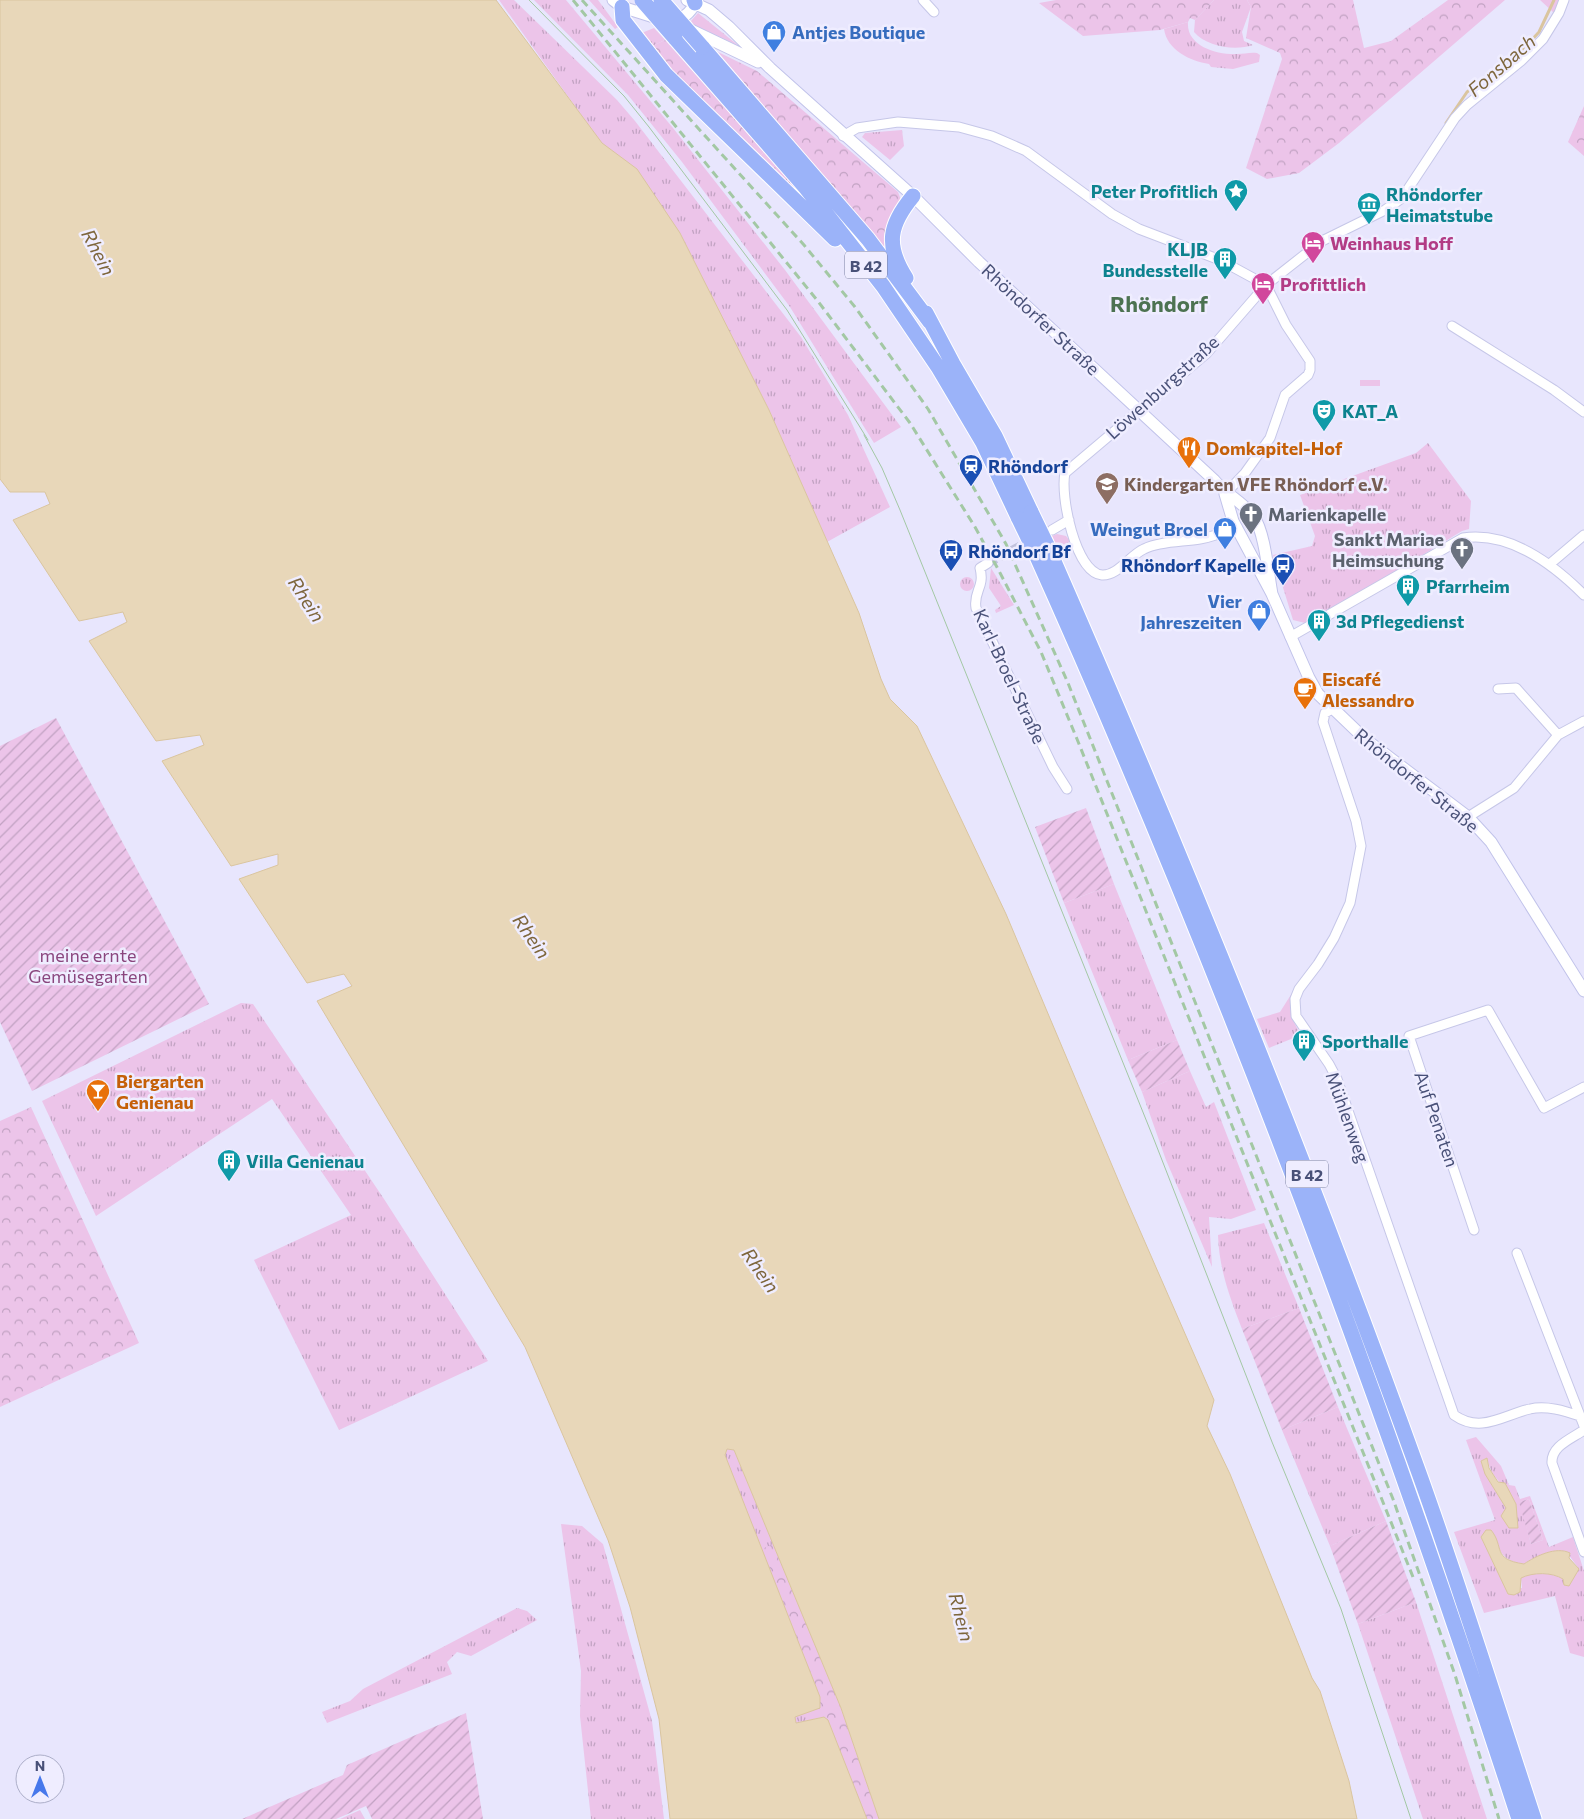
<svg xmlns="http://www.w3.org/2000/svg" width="1584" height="1819" font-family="Commissioner,sans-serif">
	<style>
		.grass { fill: url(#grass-tufts); fill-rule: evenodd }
		.forest { fill: url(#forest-crowns) }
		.garden { fill: url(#garden-furrows) }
		.pitch { fill: #ecc4e9 }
		.water { fill: #e8d7b9; stroke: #dac59f }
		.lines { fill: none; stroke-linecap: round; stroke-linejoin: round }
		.stream { stroke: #dac59f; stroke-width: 3 }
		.street-tunnel { stroke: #c0c1dc; stroke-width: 9; stroke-dasharray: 9 4.5; stroke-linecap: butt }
		.street-casing { stroke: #c6c7e8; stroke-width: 11 }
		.secondary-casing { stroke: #c1c3ea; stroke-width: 13 }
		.highway-casing { stroke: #fff; stroke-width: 17 }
		.street { stroke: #fff; stroke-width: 9 }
		.secondary { stroke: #fff; stroke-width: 11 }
		.highway { stroke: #9bb3f9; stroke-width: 15 }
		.tram { stroke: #a3c8a4; stroke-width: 1 }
		.rail { stroke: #a3c8a4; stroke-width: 3; stroke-dasharray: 8 5; stroke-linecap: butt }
		.highway-bridge-casing { stroke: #fff; stroke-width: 17; stroke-linecap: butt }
		.highway-bridge { stroke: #9bb3f9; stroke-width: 15 }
		.labels { text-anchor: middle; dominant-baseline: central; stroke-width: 5; stroke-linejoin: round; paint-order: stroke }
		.shield { fill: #efedff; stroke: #7b80a0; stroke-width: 1 }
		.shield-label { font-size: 16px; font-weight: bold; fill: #495178 }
		.shop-label { font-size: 18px; font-weight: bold; fill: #366cbe; stroke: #efedff; text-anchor: end }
		.culture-label { font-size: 18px; font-weight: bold; fill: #0d838f; stroke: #efedff; text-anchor: start }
		.hotel-label { font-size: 18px; font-weight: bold; fill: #b23c85; stroke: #efedff; text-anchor: start }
		.street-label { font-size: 18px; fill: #495178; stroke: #efedff }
		.food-label { font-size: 18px; font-weight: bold; fill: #c56008; stroke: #efedff; text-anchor: start }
		.transit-label { font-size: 18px; font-weight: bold; fill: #164399; stroke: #efedff; text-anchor: start }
		.education-label { font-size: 18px; font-weight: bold; fill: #785e54; stroke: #efedff; text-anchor: start }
		.worship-label { font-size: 18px; font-weight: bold; fill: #5b616d; stroke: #efedff; text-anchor: start }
		.park-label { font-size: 18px; fill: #8a467e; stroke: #efedff }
		.water-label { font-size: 19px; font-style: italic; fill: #7e663c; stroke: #efedff }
		.district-label { font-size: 22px; font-weight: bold; fill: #4c7251; stroke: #efedff }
	</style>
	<defs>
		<pattern id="grass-tufts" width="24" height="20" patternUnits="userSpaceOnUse" patternTransform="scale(1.25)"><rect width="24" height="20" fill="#ecc4e9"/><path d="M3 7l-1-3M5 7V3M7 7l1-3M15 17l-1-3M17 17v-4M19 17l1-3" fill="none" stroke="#c1a2c2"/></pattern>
		<pattern id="forest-crowns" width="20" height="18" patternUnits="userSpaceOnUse" patternTransform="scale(1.25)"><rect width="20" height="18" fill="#ecc4e9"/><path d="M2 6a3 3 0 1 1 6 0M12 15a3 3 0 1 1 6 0" fill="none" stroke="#c1a2c2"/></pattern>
		<pattern id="garden-furrows" width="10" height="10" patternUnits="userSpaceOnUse" patternTransform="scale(1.25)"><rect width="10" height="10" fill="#ecc4e9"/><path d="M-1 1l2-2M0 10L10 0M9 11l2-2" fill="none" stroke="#c1a2c2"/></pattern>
	</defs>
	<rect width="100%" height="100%" fill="#e8e6fd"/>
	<path class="grass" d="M499,0H514L617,100L635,121L801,337L848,415L890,507L827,542L769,410L637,169L602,144Z
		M534,0H566L673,128L785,270L901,427L874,443L790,307L682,162L628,95Z
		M589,0H598L618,27L615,29Z
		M1214,0H1247L1251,7L1242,32L1244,41L1253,45C1235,51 1207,47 1194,32L1195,20Z
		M1540,0H1559L1554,13Z
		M698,13L739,46L694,25L691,21Z
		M1188,22C1186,46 1217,55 1237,54C1244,54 1250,52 1257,53L1260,55L1259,62L1233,69L1211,67L1209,64C1190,61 1167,50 1164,29Z
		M654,28L665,40L648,48L639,34Z
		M902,130L904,146L890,160L862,137L865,133Z
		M764,152L819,213L759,157Z
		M1428,443L1471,501L1469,529L1462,531L1309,624L1293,620L1273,555L1312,546L1315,536L1300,495L1416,453Z
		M1057,534L1066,536L1070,541V545L1058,551L1052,536Z
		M991,568L1014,605L996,613L995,610L1001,606L989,588Z
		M960 584a7 7 0 1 1 14 0a7 7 0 1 1-14 0Z
		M1114,884L1177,1040L1128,1060L1064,903Z
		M1292,993C1288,1011 1292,1020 1301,1035L1269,1048L1257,1019L1280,1012Z
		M241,1003L253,1004L384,1199L488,1361L339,1430L254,1260L351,1215L272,1099L96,1216L42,1101Z
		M1190,1071L1206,1107L1214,1102L1256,1210L1231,1219L1209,1217L1212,1267L1166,1160L1142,1092Z
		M1264,1223L1299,1308L1242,1329C1230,1298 1219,1269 1218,1235Z
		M1338,1407L1386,1521L1330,1546L1282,1430Z
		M1476,1437L1501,1466L1509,1485L1515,1486L1520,1499L1530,1496L1549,1547L1573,1537L1584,1571V1657L1570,1653L1555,1596L1484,1613L1454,1532L1495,1520L1466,1440ZM1487,1458C1492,1482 1507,1484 1516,1504L1506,1508C1497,1493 1486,1479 1481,1461ZM1529,1499L1543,1540L1531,1544L1520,1502ZM1494,1534C1498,1552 1505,1562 1524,1564C1537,1555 1550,1552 1566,1551L1579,1569L1563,1579C1552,1572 1533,1572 1521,1578L1522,1588L1505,1586L1481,1537Z
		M727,1449L734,1450L841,1708L879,1819H867L823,1717L796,1723L725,1455Z
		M561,1524L582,1526L603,1544L652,1721L664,1819H591L580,1716L581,1671Z
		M1416,1602L1487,1819H1423L1358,1624Z
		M517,1608L527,1611L537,1620L471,1656L457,1652L447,1662L452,1674L327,1723L322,1712L350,1701L363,1689Z
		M360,1810L365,1819H340Z"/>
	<path class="forest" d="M1056,0H1214L1195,20L1190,18L1188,22L1160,30L1083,36L1039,3Z
		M1247,0H1353L1364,48L1391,41L1448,0H1505L1339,143L1299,173L1267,179L1246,168L1282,59L1280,53L1246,38L1251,7Z
		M665,40L764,152L759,157L648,48Z
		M718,52L757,71L898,192L901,200L888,222L886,251Z
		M1584,106V156L1568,142Z
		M31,1107L139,1343L0,1407V1121Z
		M773,1544L841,1708L879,1819H867L828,1720L820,1708V1697L762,1549Z"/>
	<path class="garden" d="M56,718L209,1004L32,1091L0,1022V746Z
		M1086,808L1114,884L1064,903L1035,827Z
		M1177,1040L1190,1071L1142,1092L1128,1060Z
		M1299,1308L1338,1407L1282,1430L1242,1329Z
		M1529,1499L1543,1540L1531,1544L1519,1502Z
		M1386,1521L1416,1602L1358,1624L1330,1546Z
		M466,1713L483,1819H372L366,1806L336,1819H242L343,1775L347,1765Z"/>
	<path class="pitch" d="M1360,380H1380V386H1360Z"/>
	<path class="water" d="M0,0H496L602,143L637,169L680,233L769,410L859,613L881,679L890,699L917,726L1006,914L1127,1201L1214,1400L1207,1426L1230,1474L1312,1678L1320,1691L1349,1781L1357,1819H879L841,1708L734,1450L727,1449L725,1455L820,1697V1708L795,1717L796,1723L824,1717L828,1720L867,1819H670L659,1719L630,1607L608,1540L525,1347L317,1001L352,986L344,974L307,983L239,879L278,865V854L231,866L162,761L204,745L200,735L156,741L89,641L127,622L123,612L79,621L13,520L50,504L45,492H10L0,479Z
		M1487,1458L1489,1468L1498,1482L1505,1483L1516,1504L1518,1528H1509L1501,1516L1506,1508L1485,1474L1481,1461Z
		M1486,1530H1491C1505,1547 1491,1559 1524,1564C1536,1556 1556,1546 1570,1553L1569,1558L1579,1569L1569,1586L1564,1585L1563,1579C1552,1572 1533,1572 1521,1578L1520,1592L1514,1595L1508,1594L1481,1537Z"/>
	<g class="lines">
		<path class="stream" d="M1446,123L1467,92L1518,55L1539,32L1554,0"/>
		<path class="street-tunnel" d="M988,563L1032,540"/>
		<g class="street-casing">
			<path id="street" d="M923,0L934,12
				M843,136L857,128L898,122L959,127L992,136L1026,151L1112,214L1139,229L1220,260L1266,285L1286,325L1310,361V370L1308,375L1285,395L1270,438L1245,473L1225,494
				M1452,326L1554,390L1584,412
				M1237,527C1225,532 1213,537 1200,539C1183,542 1160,541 1144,549C1130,555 1118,576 1102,575C1075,572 1060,495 1065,473L1207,353L1266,285L1322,241L1385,210L1402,198L1455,118L1467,105L1521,61L1543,39L1559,13L1564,0
				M1052,530L1069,520
				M988,563L980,568C985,588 973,591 976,608L1053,767L1067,789
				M1551,563L1584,535
				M1290,637L1463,538C1510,531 1553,564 1584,595
				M1498,689L1516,688L1558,735
				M1332,709L1325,713L1323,722L1356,821L1361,846L1350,903L1334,938L1318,964L1299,989L1295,999L1296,1016L1329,1064L1337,1079L1454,1415C1481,1434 1503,1415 1530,1409C1546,1405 1565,1411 1580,1416
				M1468,817L1514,788L1558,735L1584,721
				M1474,1230L1409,1036L1488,1010L1544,1108L1584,1087
				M1517,1253L1584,1426
				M1584,1430C1571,1439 1551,1446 1552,1463L1584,1552"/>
		</g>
		<g class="secondary-casing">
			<path id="secondary" d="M613,0L622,7L660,19
				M687,0L709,10L729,27L770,68L913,196L979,262L1214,480C1226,495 1242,501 1254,517C1265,533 1268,573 1272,594
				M672,21C683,18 690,14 695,3
				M689,29L758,62
				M1225,494L1233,521L1272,594L1309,678L1318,694L1365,739L1468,817L1491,842L1584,991"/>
		</g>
		<g class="highway-casing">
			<path id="highway" d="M694,0L695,3
				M622,7L623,20L666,75L835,239
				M675,38L806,188L883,286L938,367L983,443L1019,519
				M702,47L868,239L930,322
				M906,278C885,245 889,225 913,196
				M926,313L953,364L995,436L1031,512
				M1046,543C1180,849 1306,1159 1419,1473C1460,1587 1496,1704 1534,1819
				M1034,550C1220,963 1379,1389 1519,1819"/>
		</g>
		<use href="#street" class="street"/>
		<use href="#secondary" class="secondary"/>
		<use href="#highway" class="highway"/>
		<path class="tram" d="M529,0L624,96L649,127L787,310L868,440
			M864,435L882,468L900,510L1153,1137L1272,1442L1341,1609L1411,1819"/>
		<path class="rail" d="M573,0L817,300L910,423L975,527L998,569L1041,652L1077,739L1413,1577
			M582,0L804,245L855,307L928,409L1006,544L1068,683L1393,1499L1455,1675L1499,1819"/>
		<g class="highway-bridge-casing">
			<path id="highway-bridge" d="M642,0L675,38
				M661,0L702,47
				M1031,512L1046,543
				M1019,519L1034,550"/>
		</g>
		<use href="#highway-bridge" class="highway-bridge"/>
	</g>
	<defs>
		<g id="shop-pin" transform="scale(1.25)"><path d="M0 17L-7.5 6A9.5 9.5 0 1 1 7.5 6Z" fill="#3f7fe0" stroke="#efedff"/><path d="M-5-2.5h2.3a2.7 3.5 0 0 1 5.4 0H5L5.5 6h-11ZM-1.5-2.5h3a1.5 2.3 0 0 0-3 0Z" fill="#fff"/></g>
		<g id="sight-pin" transform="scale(1.25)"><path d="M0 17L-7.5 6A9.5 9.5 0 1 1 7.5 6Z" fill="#0f9aa8" stroke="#efedff"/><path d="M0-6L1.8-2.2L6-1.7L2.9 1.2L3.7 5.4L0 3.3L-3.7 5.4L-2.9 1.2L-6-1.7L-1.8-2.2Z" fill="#fff"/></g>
		<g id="museum-pin" transform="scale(1.25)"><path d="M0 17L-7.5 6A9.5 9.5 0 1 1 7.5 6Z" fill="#0f9aa8" stroke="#efedff"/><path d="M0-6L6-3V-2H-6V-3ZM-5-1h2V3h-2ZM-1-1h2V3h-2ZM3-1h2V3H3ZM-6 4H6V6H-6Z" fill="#fff"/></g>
		<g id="hotel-pin" transform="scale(1.25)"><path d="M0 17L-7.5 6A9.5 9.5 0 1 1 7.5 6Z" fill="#d1479c" stroke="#efedff"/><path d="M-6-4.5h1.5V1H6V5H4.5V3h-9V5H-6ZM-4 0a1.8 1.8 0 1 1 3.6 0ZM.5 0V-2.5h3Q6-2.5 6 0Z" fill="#fff"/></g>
		<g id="building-pin" transform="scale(1.25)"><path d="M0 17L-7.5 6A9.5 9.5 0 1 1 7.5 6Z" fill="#0f9aa8" stroke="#efedff"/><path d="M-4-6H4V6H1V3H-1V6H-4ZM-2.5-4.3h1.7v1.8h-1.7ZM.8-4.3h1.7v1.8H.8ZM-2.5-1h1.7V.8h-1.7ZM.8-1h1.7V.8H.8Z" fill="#fff"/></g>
		<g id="theatre-pin" transform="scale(1.25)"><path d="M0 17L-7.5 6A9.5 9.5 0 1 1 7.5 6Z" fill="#0f9aa8" stroke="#efedff"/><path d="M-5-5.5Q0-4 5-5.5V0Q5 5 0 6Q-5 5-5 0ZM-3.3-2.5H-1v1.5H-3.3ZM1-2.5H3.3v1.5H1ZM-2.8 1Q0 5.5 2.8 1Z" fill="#fff"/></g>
		<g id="restaurant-pin" transform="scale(1.25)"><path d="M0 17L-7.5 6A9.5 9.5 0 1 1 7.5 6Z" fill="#e8710a" stroke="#efedff"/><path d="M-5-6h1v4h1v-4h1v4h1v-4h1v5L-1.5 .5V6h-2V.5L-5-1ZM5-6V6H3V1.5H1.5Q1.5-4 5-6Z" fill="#fff"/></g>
		<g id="station-pin" transform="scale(1.25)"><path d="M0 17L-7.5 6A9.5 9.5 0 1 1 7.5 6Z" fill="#1a4fb4" stroke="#efedff"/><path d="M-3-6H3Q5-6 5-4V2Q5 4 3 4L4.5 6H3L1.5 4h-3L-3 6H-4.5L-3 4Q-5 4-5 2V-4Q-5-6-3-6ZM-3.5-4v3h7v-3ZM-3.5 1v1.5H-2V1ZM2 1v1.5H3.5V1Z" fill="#fff"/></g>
		<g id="school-pin" transform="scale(1.25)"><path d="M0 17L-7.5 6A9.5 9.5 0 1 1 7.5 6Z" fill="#8d6e63" stroke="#efedff"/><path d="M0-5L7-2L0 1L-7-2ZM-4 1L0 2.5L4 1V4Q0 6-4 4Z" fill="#fff"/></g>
		<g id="church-pin" transform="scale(1.25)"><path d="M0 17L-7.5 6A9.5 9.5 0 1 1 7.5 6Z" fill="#6b7280" stroke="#efedff"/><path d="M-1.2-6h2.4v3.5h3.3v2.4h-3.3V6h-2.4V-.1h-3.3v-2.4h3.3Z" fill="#fff"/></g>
		<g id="bus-pin" transform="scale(1.25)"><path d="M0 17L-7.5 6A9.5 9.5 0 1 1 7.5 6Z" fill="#1a4fb4" stroke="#efedff"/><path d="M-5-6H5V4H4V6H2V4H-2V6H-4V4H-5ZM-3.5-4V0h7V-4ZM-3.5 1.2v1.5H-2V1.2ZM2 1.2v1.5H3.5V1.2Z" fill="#fff"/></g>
		<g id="cafe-pin" transform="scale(1.25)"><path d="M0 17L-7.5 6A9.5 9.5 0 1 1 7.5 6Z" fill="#e8710a" stroke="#efedff"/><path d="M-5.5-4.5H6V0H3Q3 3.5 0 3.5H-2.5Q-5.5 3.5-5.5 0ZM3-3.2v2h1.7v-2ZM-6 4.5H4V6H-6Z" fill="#fff"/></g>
		<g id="bar-pin" transform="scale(1.25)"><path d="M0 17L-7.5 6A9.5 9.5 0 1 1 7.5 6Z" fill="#e8710a" stroke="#efedff"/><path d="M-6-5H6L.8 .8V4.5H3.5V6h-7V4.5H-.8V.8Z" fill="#fff"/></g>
	</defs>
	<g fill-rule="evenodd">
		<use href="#shop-pin" x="774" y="32"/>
		<use href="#sight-pin" x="1236" y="191"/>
		<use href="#museum-pin" x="1369" y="204"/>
		<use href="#hotel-pin" x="1313" y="243"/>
		<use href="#building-pin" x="1225" y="259"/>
		<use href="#hotel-pin" x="1263" y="284"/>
		<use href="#theatre-pin" x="1324" y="411"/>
		<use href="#restaurant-pin" x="1189" y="448"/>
		<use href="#station-pin" x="971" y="466"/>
		<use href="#school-pin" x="1107" y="484"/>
		<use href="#church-pin" x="1251" y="514"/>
		<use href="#shop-pin" x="1225" y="529"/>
		<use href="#church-pin" x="1462" y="549"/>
		<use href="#bus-pin" x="951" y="551"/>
		<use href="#bus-pin" x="1283" y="565"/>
		<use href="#building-pin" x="1408" y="586"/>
		<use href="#shop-pin" x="1259" y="611"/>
		<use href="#building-pin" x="1319" y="621"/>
		<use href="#cafe-pin" x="1305" y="689"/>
		<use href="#building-pin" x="1304" y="1041"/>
		<use href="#bar-pin" x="98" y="1091"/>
		<use href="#building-pin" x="229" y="1161"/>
	</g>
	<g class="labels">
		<g class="shield">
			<rect x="845" y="251.5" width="42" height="27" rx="4"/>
			<rect x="1286" y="1160.5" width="42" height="27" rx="4"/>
		</g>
		<g class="shield-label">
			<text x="866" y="265">B 42</text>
			<text x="1307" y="1174">B 42</text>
		</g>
		<g class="shop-label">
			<text x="792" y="32" text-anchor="start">Antjes Boutique</text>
			<text x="1208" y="529">Weingut Broel</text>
			<text x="1242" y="601">Vier<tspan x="1242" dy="21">Jahreszeiten</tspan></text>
		</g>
		<g class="culture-label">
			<text x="1218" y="191" text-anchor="end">Peter Profitlich</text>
			<text x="1386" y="194">Rhöndorfer<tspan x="1386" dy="21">Heimatstube</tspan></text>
			<text x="1208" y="249" text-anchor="end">KLJB<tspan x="1208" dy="21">Bundesstelle</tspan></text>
			<text x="1342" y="411">KAT_A</text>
			<text x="1426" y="586">Pfarrheim</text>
			<text x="1336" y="621">3d Pflegedienst</text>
			<text x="1322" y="1041">Sporthalle</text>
			<text x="246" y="1161">Villa Genienau</text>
		</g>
		<g class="hotel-label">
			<text x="1330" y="243">Weinhaus Hoff</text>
			<text x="1280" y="284">Profittlich</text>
		</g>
		<g class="street-label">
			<text transform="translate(1041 319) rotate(43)">Rhöndorfer Straße</text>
			<text transform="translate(1162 387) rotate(-42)">Löwenburgstraße</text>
			<text transform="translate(1010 676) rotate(65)">Karl-Broel-Straße</text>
			<text transform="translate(1417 780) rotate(39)">Rhöndorfer Straße</text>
			<text transform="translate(1348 1117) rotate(70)">Mühlenweg</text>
			<text transform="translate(1437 1119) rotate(71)">Auf Penaten</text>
		</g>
		<g class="food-label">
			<text x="1206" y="448">Domkapitel-Hof</text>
			<text x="1322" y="679">Eiscafé<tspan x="1322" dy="21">Alessandro</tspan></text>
			<text x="116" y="1081">Biergarten<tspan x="116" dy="21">Genienau</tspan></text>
		</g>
		<g class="transit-label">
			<text x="988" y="466">Rhöndorf</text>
			<text x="968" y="551">Rhöndorf Bf</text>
			<text x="1266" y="565" text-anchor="end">Rhöndorf Kapelle</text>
		</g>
		<g class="education-label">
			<text x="1124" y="484">Kindergarten VFE Rhöndorf e.V.</text>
		</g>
		<g class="worship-label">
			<text x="1268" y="514">Marienkapelle</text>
			<text x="1444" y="539" text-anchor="end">Sankt Mariae<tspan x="1444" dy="21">Heimsuchung</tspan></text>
		</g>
		<g class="park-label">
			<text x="88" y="955">meine ernte<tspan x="88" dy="21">Gemüsegarten</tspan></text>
		</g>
		<g class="water-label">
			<text transform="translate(1501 65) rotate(-41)">Fonsbach</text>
			<text transform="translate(99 252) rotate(62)">Rhein</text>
			<text transform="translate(307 599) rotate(57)">Rhein</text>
			<text transform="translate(532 936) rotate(55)">Rhein</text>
			<text transform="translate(761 1270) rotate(55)">Rhein</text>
			<text transform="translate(962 1617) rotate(75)">Rhein</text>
		</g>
		<g class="district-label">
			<text x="1159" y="303">Rhöndorf</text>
		</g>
	</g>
	<g transform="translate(40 1779)"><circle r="24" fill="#efedff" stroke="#adafc9"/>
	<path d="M0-4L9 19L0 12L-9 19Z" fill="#4778eb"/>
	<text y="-8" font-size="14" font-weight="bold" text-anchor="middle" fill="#495178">N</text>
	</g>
</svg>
